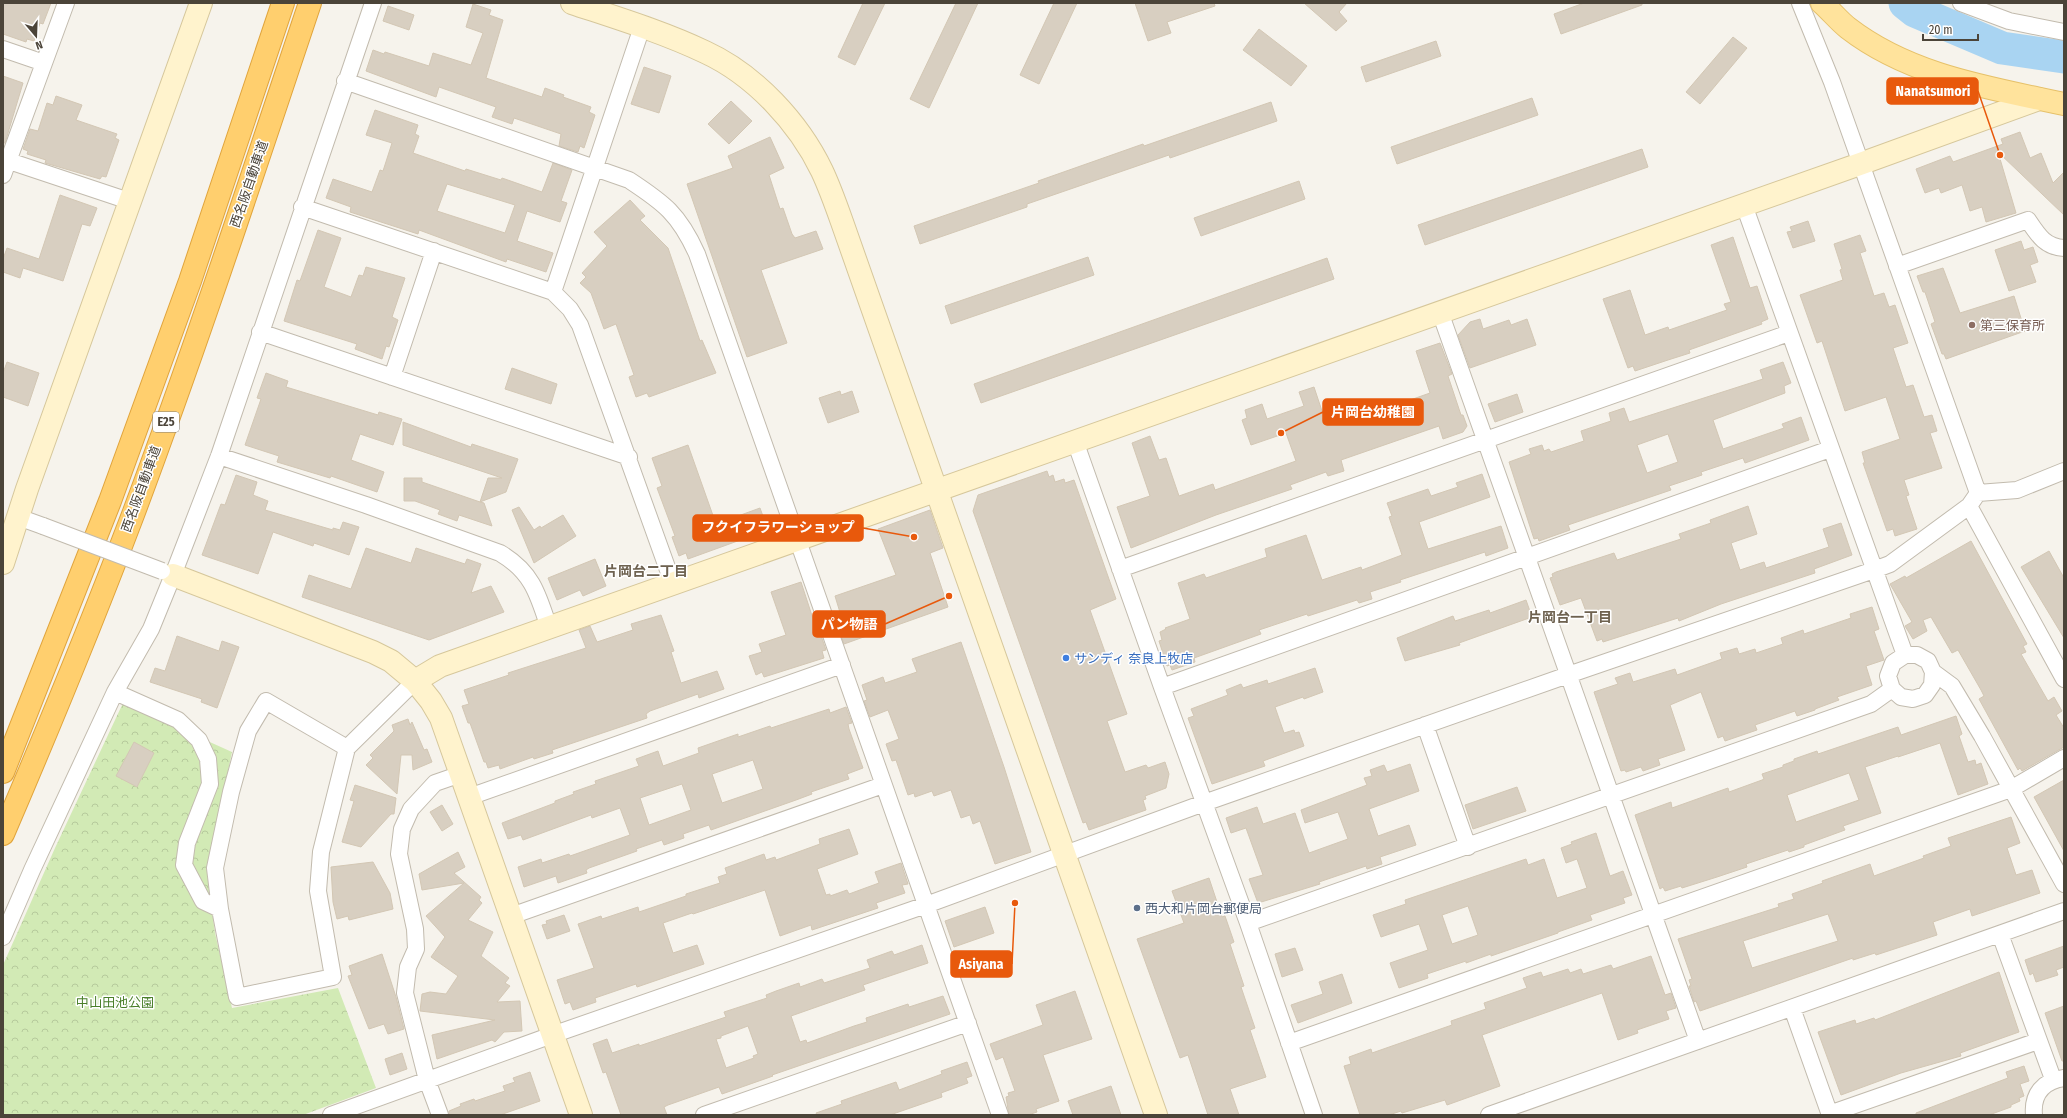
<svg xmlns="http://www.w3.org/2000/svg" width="2067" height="1118" font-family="'Fira Sans Condensed','Noto Sans JP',sans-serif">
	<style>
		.park { fill: url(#park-crowns) }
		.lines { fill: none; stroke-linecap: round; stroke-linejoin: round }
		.river { stroke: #a9d4f2; stroke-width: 33 }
		.building { fill: #d8cfc1; stroke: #d3c7b4; fill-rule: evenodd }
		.street-casing { stroke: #c2bbae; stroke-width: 18 }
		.secondary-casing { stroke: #d6c79b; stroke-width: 24 }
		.primary-casing { stroke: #e6c16a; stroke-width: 24 }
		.highway-casing { stroke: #e0a43c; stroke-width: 24 }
		.street { stroke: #fff; stroke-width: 16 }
		.secondary { stroke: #fff3cd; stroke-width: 22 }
		.primary { stroke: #ffe39c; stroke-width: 22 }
		.highway { stroke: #ffcf6e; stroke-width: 22 }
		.street-bridge-casing { stroke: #c2bbae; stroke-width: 18; stroke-linecap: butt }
		.street-bridge { stroke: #fff; stroke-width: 16 }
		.education-dot { fill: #8d6e63; stroke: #fff; stroke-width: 1.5 }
		.shop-dot { fill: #3f7fe0; stroke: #fff; stroke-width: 1.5 }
		.service-dot { fill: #5c6f8a; stroke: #fff; stroke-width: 1.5 }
		.labels { text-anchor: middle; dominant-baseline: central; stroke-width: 3; stroke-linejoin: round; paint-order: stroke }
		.shield { fill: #fff; stroke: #817c74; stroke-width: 1 }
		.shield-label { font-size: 12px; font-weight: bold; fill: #4b4439 }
		.street-label { font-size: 13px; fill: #4b4439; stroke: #fff }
		.education-label { font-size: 13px; fill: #785e54; stroke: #fff; text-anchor: start }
		.shop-label { font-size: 13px; fill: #366cbe; stroke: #fff; text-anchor: start }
		.service-label { font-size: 13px; fill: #4e5e75; stroke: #fff; text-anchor: start }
		.park-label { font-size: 13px; fill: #4a7f2a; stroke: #fff }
		.neighbourhood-label { font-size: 14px; font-weight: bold; fill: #6e6250; stroke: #fff }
		.leader { fill: none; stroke: #e8590c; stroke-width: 1.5 }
		.callout-dot { fill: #e8590c; stroke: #fff; stroke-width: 1.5 }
		.callout { fill: #e8590c; stroke: #e8590c; stroke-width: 1.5 }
		.callout-label { font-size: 14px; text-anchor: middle; font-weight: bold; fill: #fff }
	</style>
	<defs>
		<pattern id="park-crowns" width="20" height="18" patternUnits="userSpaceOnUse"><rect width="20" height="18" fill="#d2eab5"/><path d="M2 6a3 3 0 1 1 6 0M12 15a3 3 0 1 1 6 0" fill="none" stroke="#b6ca9c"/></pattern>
	</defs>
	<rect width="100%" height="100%" fill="#f6f3ec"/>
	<path class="park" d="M123,703L232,752L207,873L215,933L232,1008L338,988L376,1088L303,1115H3V965L55,848Z"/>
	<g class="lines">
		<path class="river" d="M1905,3L1915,11L2002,48L2064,57"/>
	</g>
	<path class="building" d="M3,3H51L43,24L40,23L34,41L27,39L26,42L3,34Z
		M863,3H885L855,65L838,57Z
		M956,3H978L929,108L910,99Z
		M1054,3H1077L1039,84L1020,75Z
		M1135,3H1214L1215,6L1167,22L1171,33L1148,41Z
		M1304,3H1347L1339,12L1347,21L1336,31Z
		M1584,3H1642V5L1561,34L1554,14Z
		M473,4L491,10L489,15L503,20L486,78L542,97L545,88L564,95L563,97L591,107L589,112L595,115L584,148L580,146L578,152L559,146L561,134L514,118L512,124L492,117L496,107L439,87L436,97L366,71L373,50L384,54L385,52L429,66L433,53L471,65L483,33L466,27Z
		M388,6L414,15L409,30L383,21Z
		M1259,29L1307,66L1291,86L1243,50Z
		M1733,37L1747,48L1700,104L1686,92Z
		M1436,41L1441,56L1366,82L1361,67Z
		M644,67L671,76L659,113L631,104Z
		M3,76L23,83L5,143H3Z
		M56,96L82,105L76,120L117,134L115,138L119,140L106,177L102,176L100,179L45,163L46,160L27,154L28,151L23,149L30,129L38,131L47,103L53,105Z
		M1532,98L1538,115L1397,164L1391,147Z
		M731,101L752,121L729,144L708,124Z
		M1271,102L1277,121L1170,158L1169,155L1027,204V207L920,244L914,226L1039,183L1038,181L1143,144L1144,146Z
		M375,110L418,125L415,134L419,136L413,153L465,171L466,169L501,180L502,178L542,192L553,163L572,170L561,201L567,203L560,222L527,211L517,241L553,253L546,272L507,259L506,262L419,230L418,234L350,212L351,207L326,198L333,179L372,192L380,170L383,171L392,143L366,135ZM447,184L515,205L505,233L437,211Z
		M2020,132L2030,158L2041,153L2053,183L2064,172V215L1998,152L2016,213L1986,222L1982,207L1970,211L1962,185L1941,193L1939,188L1925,193L1916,169L1950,156L1953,162L2003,144L2001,139Z
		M770,137L784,168L769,175L780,209L783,208L792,234L795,238L816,231L823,249L761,270L787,343L747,357L687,184L733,168L728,156Z
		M1642,149L1648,167L1425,245L1418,225Z
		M1299,181L1305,199L1201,236L1194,218Z
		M60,195L97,208L90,226L82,224L63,281L23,268L20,278L3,272V259L7,248L39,259Z
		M630,200L645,216L640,220L668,248L700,341L702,340L716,373L649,397L647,393L636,397L629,377L634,375L616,324L604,329L591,293L580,283L586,277L582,273L607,246L594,232Z
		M1808,221L1815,241L1793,248L1787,232L1792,231L1790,227Z
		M318,230L341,238L324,287L351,297L359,275L363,276L366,267L405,278L392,317L398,320L389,347L386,346L382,359L355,349L357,344L284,321L297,280L300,281Z
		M1860,235L1866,251L1860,253L1874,296L1884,293L1889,307L1895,305L1908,343L1893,348L1906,387L1913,385L1924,417L1932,415L1937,431L1930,433L1942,468L1904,480L1909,495L1906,496L1917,529L1895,536L1893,529L1887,531L1863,463H1865L1862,452L1900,439L1886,397L1845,411L1822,341L1817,343L1800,295L1843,280L1840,270L1842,269L1834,244Z
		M1733,237L1750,288L1757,286L1768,319L1761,322L1762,324L1689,350L1690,353L1668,360L1635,371L1633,366L1628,368L1603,299L1630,290L1645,335L1668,327L1669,330L1727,310L1724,304L1731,302L1711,245Z
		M2021,241L2024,250L2033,247L2038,262L2030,265L2036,282L2009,291L1995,250Z
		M1088,257L1094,275L951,324L945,306Z
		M1327,258L1334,279L981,403L974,384Z
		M1943,268L1960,313L2014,296L2025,331L1946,359L1944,354H1942L1931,324L1935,322L1925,292H1923L1917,276Z
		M1480,319L1483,329L1509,320L1511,325L1527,319L1536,345L1470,368L1458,335L1470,322Z
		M1440,343L1452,374L1448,376L1461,415H1463L1467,426L1463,432L1443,439L1439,426L1341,460L1344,471L1328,476L1326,472L1290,485L1292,489L1216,515L1131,548L1117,507L1150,496L1132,443L1150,436L1159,460L1166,458L1179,496L1213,484L1215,490L1296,461L1286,433L1251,445L1242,420L1247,418L1245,410L1262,404L1267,419L1304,406L1299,392L1314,387L1327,426L1356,417V419L1430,393L1416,351Z
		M7,362L39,373L28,406L3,397V373Z
		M1783,362L1791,383L1784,386L1785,393L1713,420L1723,449L1784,428L1782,424L1801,417L1809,440L1745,463L1743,458L1701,472L1702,475L1669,486L1671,490L1568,525L1570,530L1539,541L1538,538L1534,539L1509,462L1531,454L1529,449L1542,445L1544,451L1549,449L1551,452L1584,441L1581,431L1611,421L1609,413L1624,408L1629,422L1763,379L1760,370ZM1668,434L1678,462L1647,473L1637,445Z
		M512,368L557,384L551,404L505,389Z
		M266,373L288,381L286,387L378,415L379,412L402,419L393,445L360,434L351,460L384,472L377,492L331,476L330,478L277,462L279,456L245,445L261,399L257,398Z
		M840,391L841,395L852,391L859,412L828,423L819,398Z
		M1517,394L1523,412L1495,422L1488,404Z
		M403,422L471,447L472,444L518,459L506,492L480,502L484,503L492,526L459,515L457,521L438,514L440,510L415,501H404V478H422V482L480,502L488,478H502L403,445Z
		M688,445L716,524L760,508L768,530L688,559L686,553L679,556L672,537L675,536L657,488L662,486L652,458Z
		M1047,471L1049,477L1053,475L1055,482L1064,479L1065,483L1074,480L1116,599L1090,610L1127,714L1107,721L1125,772L1146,765L1148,768L1165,762L1169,774L1166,788L1145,796L1146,799L1143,800L1146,810L1089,830L1086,822L1083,823L973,511L978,495Z
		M1482,474L1490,497L1419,522L1428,549L1501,526L1508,548L1486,556L1485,552L1400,580L1401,582L1370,592L1372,599L1359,603L1357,600L1308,616L1307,614L1259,630L1261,634L1194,658L1195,662L1172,670L1170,665L1167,666L1159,641L1162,640L1160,632L1166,629L1165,628L1190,619L1178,583L1204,574L1206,578L1267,557L1265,549L1306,535L1322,580L1361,567L1362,570L1402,555L1389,517L1392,516L1387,503L1428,489L1431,496L1458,487L1456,483Z
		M236,475L257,482L253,495L268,501L265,510L333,530V528L340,530L343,522L359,527L349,555L314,543L313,546L273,532L258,574L202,555L221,504L225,505Z
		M1748,506L1757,534L1731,543L1740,570L1764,562L1766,568L1829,547L1823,529L1841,523L1852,555L1814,569L1815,573L1721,604L1679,621L1678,618L1603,642L1602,639L1597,641L1581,598L1560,605L1550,578L1553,577L1552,574L1556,572L1614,553L1617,560L1644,551L1681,539L1679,534L1711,523L1710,520Z
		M519,507L534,530L540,526L541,528L563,515L576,536L534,563L512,510Z
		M930,510L943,548L930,553L948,607L844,644L836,621L842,619L835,596L896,575L878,529Z
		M1971,541L2027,644L2023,646L2026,652L2021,654L2048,701L2054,697L2062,711L2056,715L2064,728V747L2022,771L2020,768L2018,770L1979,699L1984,696L1981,690L1958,650L1952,653L1931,617L1923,620L1927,631L1913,639L1905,626L1912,622L1890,584L1905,576L1906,578Z
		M366,548L411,563L416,548L465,564L467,559L481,564L471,593L491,586L504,612L429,640L302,597L309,575L351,589Z
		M2049,551L2064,578V638L2021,567Z
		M595,559L606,586L583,596L580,590L557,600L548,578Z
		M801,582L816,628L818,627L826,650L822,651L824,658L764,677L762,672L756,675L749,656L762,652L759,644L786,635L771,592Z
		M1526,600L1532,617L1459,643L1460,645L1405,661L1397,638L1453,616L1455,621L1489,610L1490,613Z
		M1872,607L1879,629L1874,631L1884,660L1866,666L1872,685L1837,697L1839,700L1815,709V710L1797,716L1795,711L1755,725L1757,730L1725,741L1723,736L1718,738L1701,692L1670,705L1685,750L1658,759L1660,765L1643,771L1641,767L1626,772L1625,770L1621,771L1594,692L1618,684L1615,678L1630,673L1633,682L1675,669L1677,675L1722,659L1720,653L1737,648L1739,654L1755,649L1756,653L1783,644L1781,638L1803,630L1804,634L1851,618L1850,614Z
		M661,615L674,651L671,652L681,683L717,671L724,689L699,698L698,694L650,711L646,714L647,718L552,750L553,753L534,759L533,757L500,769L499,765L488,768L486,762H484L470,723H468L462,706L469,704L464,690L509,675L508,673L586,648L579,630L590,626L597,642L633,630L631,624Z
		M177,636L219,651L222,641L239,647L217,708L201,702L202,699L150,682L155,668L165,671Z
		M961,642L1004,767L1031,852L995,864L980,821L973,824L970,815L961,818L951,790L934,796L932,791L915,797L914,793L908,795L896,760L892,761L886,744L899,739L888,710L870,717L864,701L867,700L862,685L883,677L885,683L917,672L912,659Z
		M1315,668L1323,692L1304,699L1303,697L1275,707L1284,733L1294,730L1295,733L1299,732L1304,746L1263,761L1265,766L1212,784L1188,718L1194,716L1191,709L1228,695L1226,690L1241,684L1243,688L1267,680L1268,684Z
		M846,707L852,723L848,724L849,729L863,768L847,774L849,779L811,792L812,794L796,800L711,830L709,825L683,834L684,838L664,845L662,840L636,849L637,851L589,868L586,870L587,873L558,883L556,876L524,887L518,867L541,859L542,863L569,854L570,856L630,835L620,808L592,818L591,815L523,840L521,835L508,839L502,823L555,803V801L574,794L573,792L596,784L595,781L639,766L636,759L658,751L663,766L699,753L698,748L738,734V737L770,726L771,728L829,709L830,713ZM753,760L763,789L722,803L712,774ZM682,784L691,810L649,825L640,798Z
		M1956,716L1962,734L1959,736L1968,762L1975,760L1976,765L1981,763L1988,784L1958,795L1940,743L1898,757V756L1865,767L1881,813L1843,826L1845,830L1804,845V847L1789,852L1788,850L1746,864L1747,867L1717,877L1682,888L1681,886L1665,891L1663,887L1660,889L1635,815L1671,802L1672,808L1728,788L1729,792L1762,780L1764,779L1762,774L1783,767V765L1794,761V759L1817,751L1818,754L1898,727L1901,735ZM1849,773L1859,800L1796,822L1787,795Z
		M408,719L410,725L412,722L424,750L427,749L432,762L413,770L412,755H401L397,794L366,765L373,758L370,755L394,731L392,725Z
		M134,742L154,753L137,787L116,776Z
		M1410,764L1419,791L1369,809L1378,836L1409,825L1416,845L1380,857L1382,864L1367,869L1366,866L1319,882L1320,884L1258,903L1249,879L1263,875L1246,828L1231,833L1226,818L1257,807L1263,824L1295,813L1309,853L1348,839L1338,812L1305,823L1301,810L1367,785L1364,778L1372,776L1370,770L1384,765L1387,772Z
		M2064,780V851L2034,797Z
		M355,785L396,798L394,814H391L361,847L342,842L354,801L350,800Z
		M1517,787L1526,811L1473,829L1465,805Z
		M442,805L453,824L442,831L430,812Z
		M2011,817L2020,843L2007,848L2016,875L2032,870L2040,893L1972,916L1970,909L1933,922L1937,935L1876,955L1875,953L1853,960V958L1700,1011L1696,1001L1694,1002L1689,986H1691L1689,980L1692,979L1678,939L1779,907L1778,904L1794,899L1792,894L1823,883L1822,881L1870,864L1874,876L1924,858L1923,856L1951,846L1948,838ZM1828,914L1838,941L1752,968L1743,941Z
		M849,829L858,854L817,869L826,895L830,894V896L847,890L849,894L879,883L875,872L901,863L908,884L902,885L905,893L876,903L878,908L812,930L811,925L780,936L765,890L693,914L692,913L663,923L673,953L697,945L704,964L637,987L636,984L595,998L596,1002L573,1010L570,1002L565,1004L557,980L594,968L578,924L601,916L602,919L638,907L639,912L686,896V894L720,883L718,877L727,874L725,868L764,854L766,860L775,857L776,860L820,844L819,839Z
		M1596,833L1610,876L1623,871L1632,895L1623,898L1625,903L1590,915L1592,920L1558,932V933L1491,956V954L1466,963V961L1427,974L1428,978L1399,988L1390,963L1428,950L1419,924L1381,937L1373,915L1406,904L1405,900L1526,859L1528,865L1544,859L1557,898L1587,888L1577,859L1566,863L1561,848L1572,844L1571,842ZM1468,906L1478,935L1452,944L1442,915Z
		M458,852L465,867L454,873L481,897L479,900L482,903L468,920L493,932L481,956L509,978L505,983L510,986L497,1002L520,1001L522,1031L504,1032L495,1042L492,1040L437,1059L432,1035L495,1020L420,1011L422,994L430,992L446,994L458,976L431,957L445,937L426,916L464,883L422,890L419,874Z
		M373,862L390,893L393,909L349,920L348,916L337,919L333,902L331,867Z
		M1209,878L1222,917L1225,916L1234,942L1230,944L1244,986L1241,987L1255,1028L1250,1030L1266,1077L1230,1089L1239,1115H1208L1188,1055L1180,1058L1137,939L1184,923L1172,891Z
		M985,907L994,933L954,947L945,921Z
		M564,915L570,931L547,939L542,925L547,924L546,921Z
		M922,945L928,963L863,985L865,990L791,1016L800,1042L806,1040L807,1043L854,1026L867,1022L866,1018L908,1004L909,1007L943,996L950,1014L772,1075L773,1076L722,1094L719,1087L668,1105L664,1107L667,1115H621L606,1072L603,1073L593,1044L607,1039L612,1053L639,1044V1046L726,1017L724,1012L767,998L766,995L776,991L799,983L800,987L822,979L824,983L870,968L867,960L892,951L894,955ZM748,1026L758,1054L753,1056L754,1058L726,1068L716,1039L721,1038V1036Z
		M2064,946V967L2056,970L2058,975L2036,982L2033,973L2030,975L2025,960Z
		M1295,948L1303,970L1282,977L1275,954Z
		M382,954L396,997L404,1029L388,1034L384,1024L369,1029L348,976L352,975L349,966Z
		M1651,956L1665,995L1671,993L1676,1008L1666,1011L1669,1019L1637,1030L1638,1033L1618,1040L1602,993L1482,1035L1500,1086L1447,1105L1445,1100L1402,1113L1401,1111L1389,1115H1360L1344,1066L1351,1064L1349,1057L1371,1049L1372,1053L1452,1025L1451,1021L1486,1009L1484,1003L1527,988L1523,978L1541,972L1543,977L1568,969L1570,973L1581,969L1583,974L1611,965L1613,969Z
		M1999,972L2019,1032L1960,1053L1961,1056L1901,1073L1841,1095L1818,1032L1855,1020L1856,1024L1874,1018L1875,1020Z
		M1342,974L1352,1003L1298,1023L1291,1005L1323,994L1319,982Z
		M1075,991L1092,1039L1043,1055L1059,1101L1036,1109L1037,1112L1028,1115H1009L1006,1097L1009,1096L1008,1093L1015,1091L1003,1057L996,1060L990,1044L1043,1025L1036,1005Z
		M2064,1006V1061H2062L2045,1013Z
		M402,1053L407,1069L390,1075L385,1059Z
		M967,1062L972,1076L966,1078L968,1083L941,1093L942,1097L890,1115H817L816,1113L842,1104L841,1101L896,1082L899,1090L942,1074L941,1071Z
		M2024,1066L2029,1081L2020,1084L2024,1096L2019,1098L2020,1101L2011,1105V1107L1989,1115H1916V1113L2008,1078L2006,1072Z
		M530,1072L540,1101L500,1115H449V1111L461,1106L460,1104L474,1099L475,1101L505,1091L503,1086L515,1082L513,1078Z
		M1111,1086L1121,1115H1073L1068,1101Z"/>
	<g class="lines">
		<g class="street-casing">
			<path id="street" d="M1800,3L1832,82L1978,493L1969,506L2064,679
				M1961,3L2009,21L2064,32
				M642,27L553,292L570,309L580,325L673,584
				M3,49L44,63
				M345,81L629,180C664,203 679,214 697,254L1000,1115
				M3,159L129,201
				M3,175L66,3
				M1744,205L1905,655
				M302,207L553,292
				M1897,266L2028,220C2038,235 2045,247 2064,248
				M1440,312L1698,1041
				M260,332L629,457
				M392,377L434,251
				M1075,441L1162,687L1248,923L1314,1115
				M219,456L366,505L500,553C532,572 538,594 549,628
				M1978,493L2017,490L2064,471
				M18,517L43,526
				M1120,569L1789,333
				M1933,672L1932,685L1925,695L1913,699L1901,697L1892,689L1888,676L1893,663L1905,655H1917L1928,661L1933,672L1952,686L1982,736L2064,884
				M1162,687L1830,449
				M115,692L178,720L199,740L208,759L210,784L187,843L184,865L203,901L220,909
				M1425,725L1468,847
				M347,748L266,701L248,731L231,792L215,868L220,909L237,997L333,977L318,891L321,852L347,748L415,681
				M469,797L842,665
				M511,916L883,785
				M1248,923L1871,704L1892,689
				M2000,934L2053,1079
				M3,937L32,870L115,692L151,629L173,575L219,456L373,3
				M1792,1008L1830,1115
				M1289,1043L2011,789L2064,758
				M1829,1114L2038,1041
				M331,1115L552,1035L926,905L1204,803L1568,675L1874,570L1890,564L1969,506
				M440,1115L427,1080L405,993L408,967L416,949L415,929L399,854L402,829L411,809L435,783L461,774
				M704,1115L968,1023
				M1489,1115L2064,911
				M2034,1115C2032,1094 2043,1081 2064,1078"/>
		</g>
		<g class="secondary-casing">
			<path id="secondary" d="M572,3C617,18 663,32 705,52C755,75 799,123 822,171C830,188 836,205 842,222L1156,1115
				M3,563L27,489L201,3
				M173,575L373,652L391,661L415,681L440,666L1860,164L2039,99
				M415,681L431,701L441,718L581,1115"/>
		</g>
		<g class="primary-casing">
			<path id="primary" d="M1822,3C1831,11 1839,21 1848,28C1910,76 1990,88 2064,104"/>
		</g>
		<g class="highway-casing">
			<path id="highway" d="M3,772L110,501L190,281L283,3
				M3,834C49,727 93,620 134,512C197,344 253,173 310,3"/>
		</g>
		<use href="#street" class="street"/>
		<use href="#secondary" class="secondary"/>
		<use href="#primary" class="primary"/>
		<use href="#highway" class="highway"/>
		<g class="street-bridge-casing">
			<path id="street-bridge" d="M43,526L162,571"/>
		</g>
		<use href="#street-bridge" class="street-bridge"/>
	</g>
	<circle class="education-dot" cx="1972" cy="325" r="4"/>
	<circle class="shop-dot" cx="1066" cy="658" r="4"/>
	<circle class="service-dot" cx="1137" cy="908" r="4"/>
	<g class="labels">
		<rect class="shield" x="153" y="412" width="26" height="20" rx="3"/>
		<g class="shield-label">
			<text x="166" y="422">E25</text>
		</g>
		<g class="street-label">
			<text transform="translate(249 184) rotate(-71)">西名阪自動車道</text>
			<text transform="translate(141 489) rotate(-70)">西名阪自動車道</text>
		</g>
		<g class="education-label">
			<text x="1980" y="325">第三保育所</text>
		</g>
		<g class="shop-label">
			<text x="1074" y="658">サンディ 奈良上牧店</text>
		</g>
		<g class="service-label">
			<text x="1145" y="908">西大和片岡台郵便局</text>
		</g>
		<g class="park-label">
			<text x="115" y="1002">中山田池公園</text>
		</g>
		<g class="neighbourhood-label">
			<text x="646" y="571">片岡台二丁目</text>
			<text x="1570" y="617">片岡台一丁目</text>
		</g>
	</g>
	<path class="leader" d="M2000 155L1978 91M1281 433L1323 412M914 537L863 528M949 596L885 624M1015 903L1012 964"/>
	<g class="callout-dot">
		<circle cx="2000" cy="155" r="4"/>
		<circle cx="1281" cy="433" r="4"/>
		<circle cx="914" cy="537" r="4"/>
		<circle cx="949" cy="596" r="4"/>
		<circle cx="1015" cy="903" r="4"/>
	</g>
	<g class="callout">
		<rect x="1887" y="78" width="91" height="26" rx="4"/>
		<rect x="1323" y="399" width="100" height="26" rx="4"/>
		<rect x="693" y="515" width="170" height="26" rx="4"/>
		<rect x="813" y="611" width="72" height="26" rx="4"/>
		<rect x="951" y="951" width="61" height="26" rx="4"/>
	</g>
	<g class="callout-label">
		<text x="1933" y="96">Nanatsumori</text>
		<text x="1373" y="417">片岡台幼稚園</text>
		<text x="778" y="532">フクイフラワーショップ</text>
		<text x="849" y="629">パン物語</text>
		<text x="981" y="969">Asiyana</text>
	</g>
	<rect width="2067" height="1118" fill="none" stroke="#4b4439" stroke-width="8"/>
	<g transform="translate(36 36) rotate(161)" stroke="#ffffff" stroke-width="3" paint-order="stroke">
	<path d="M0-3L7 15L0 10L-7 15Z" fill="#4b4439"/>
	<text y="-6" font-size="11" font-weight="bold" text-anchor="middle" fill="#4b4439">N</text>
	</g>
	<path d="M1923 34v6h55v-6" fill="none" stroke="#4b4439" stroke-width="2"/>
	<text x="1929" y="34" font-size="12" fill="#4b4439" stroke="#ffffff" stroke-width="3" paint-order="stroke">20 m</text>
</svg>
